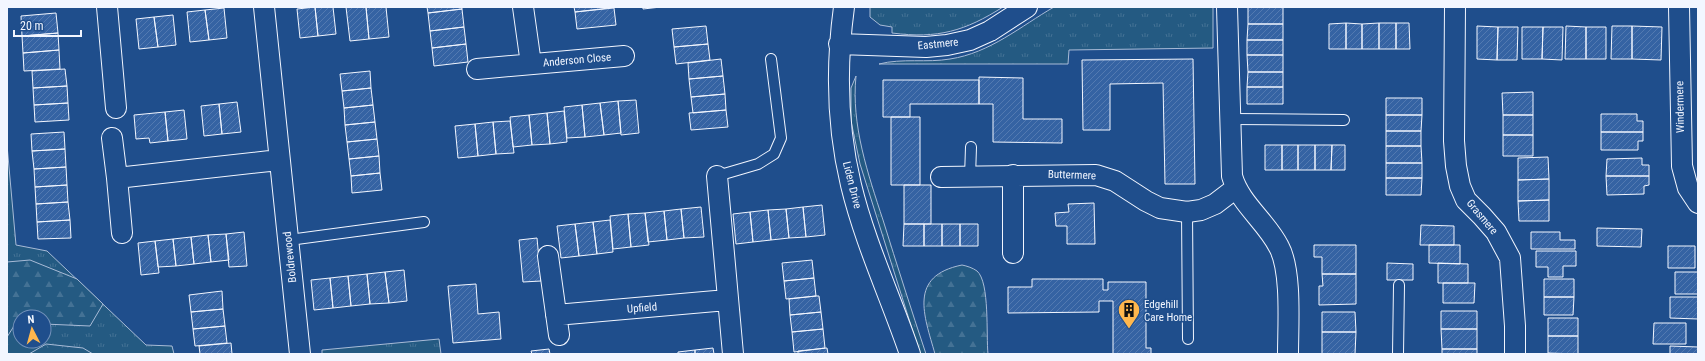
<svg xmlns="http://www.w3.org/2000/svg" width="1705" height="361" font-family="'Roboto Condensed',sans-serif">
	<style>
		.grass { fill: url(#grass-tufts); stroke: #a8bbd7; fill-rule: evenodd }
		.forest { fill: url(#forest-firs); stroke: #a8bbd7 }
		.park { fill: url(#park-crowns); stroke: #a8bbd7 }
		.building { fill: url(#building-hatch); stroke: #f2f6ff }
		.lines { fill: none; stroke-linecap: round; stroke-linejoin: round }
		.lane-casing { stroke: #f2f6ff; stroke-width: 12 }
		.street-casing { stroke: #f2f6ff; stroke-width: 22 }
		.lane { stroke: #1f4e8c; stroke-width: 10 }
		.street { stroke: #1f4e8c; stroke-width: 20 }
		.labels { text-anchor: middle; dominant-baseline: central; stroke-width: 3; stroke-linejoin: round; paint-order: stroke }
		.street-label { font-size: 11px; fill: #f2f6ff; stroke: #1f4e8c }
		.poi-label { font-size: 11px; fill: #f2f6ff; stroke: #1f4e8c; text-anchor: start }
	</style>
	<defs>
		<pattern id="grass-tufts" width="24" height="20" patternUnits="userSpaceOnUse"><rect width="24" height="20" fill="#245a82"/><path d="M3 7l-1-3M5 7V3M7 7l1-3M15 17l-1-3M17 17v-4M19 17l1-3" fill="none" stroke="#447295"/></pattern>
		<pattern id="forest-firs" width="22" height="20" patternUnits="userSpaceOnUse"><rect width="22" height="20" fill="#245a82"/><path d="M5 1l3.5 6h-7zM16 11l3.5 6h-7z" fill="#447295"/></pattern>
		<pattern id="park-crowns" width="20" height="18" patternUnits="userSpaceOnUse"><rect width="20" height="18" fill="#245a82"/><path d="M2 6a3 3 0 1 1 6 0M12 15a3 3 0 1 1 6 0" fill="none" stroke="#447295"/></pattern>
		<pattern id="building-hatch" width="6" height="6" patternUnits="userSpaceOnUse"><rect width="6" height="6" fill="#3563a3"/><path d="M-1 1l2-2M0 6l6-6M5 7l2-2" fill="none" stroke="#537ab1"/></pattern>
	</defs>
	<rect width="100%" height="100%" fill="#1f4e8c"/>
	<path class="grass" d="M870,7H1003C965,31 938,39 892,33V27L880,25L870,17Z
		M1054,7H1213V48L1069,50L1068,64H879C902,58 927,63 950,59C990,53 1021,26 1054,7Z
		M856,76C851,125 868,174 883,220C897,265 911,309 926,354H920L860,164L851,121V88Z
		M7,145L16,245L47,251L146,345L172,346L174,354H7ZM20,317H44V341H20Z
		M439,339L441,354H322V350Z"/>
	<path class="forest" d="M30,260L77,279L103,304L90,326L44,324V317H20V326H14L7,337V262Z
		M962,265C967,266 973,268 977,271C990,282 986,336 988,354H935C924,315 908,276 962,265Z"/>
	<path class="park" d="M46,344L83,348L93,354H29Z"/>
	<path class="building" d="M315,7H333L336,34L318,36Z
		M315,7L318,36L300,38L297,9Z
		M346,7H366L369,39L350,41Z
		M366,7H386L389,37L369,39Z
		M427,7H462V9L428,13Z
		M574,7H609V8L575,12Z
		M643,7H661L643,9Z
		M1248,7H1283V24H1248Z
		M224,8L227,38L209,40L205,10Z
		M614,8L616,25L577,29L575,12Z
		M462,9L464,27L430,31L428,13Z
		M205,10L209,40L190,42L187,12Z
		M56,13L58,33L22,36L21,16Z
		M173,15L176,45L158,47L154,17Z
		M154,17L158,47L139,49L136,19Z
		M1346,23L1362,24V49H1346Z
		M1346,23V49H1329V24Z
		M1379,23H1396V49H1379Z
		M1379,23V49H1362V24Z
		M1396,23H1409L1410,49H1396Z
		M1248,24H1283V40H1247Z
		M706,26L708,44L674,47L672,29Z
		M1477,26L1498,27L1497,60L1477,59Z
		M1566,26L1586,27V59H1565Z
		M1612,26H1632V59H1611Z
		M1632,26L1662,27L1661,60L1632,59Z
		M464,27L466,44L432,48L430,31Z
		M1498,27H1518L1517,60H1497Z
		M1522,27H1543L1542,59H1522Z
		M1543,27H1563L1562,60L1542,59Z
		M1586,27H1606V59H1586Z
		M58,33L59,50L23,53L22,36Z
		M1247,40H1283V55H1247Z
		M466,44L468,62L434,66L432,48Z
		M708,44L710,60L676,64L674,47Z
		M59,50L60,69L24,71L23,53Z
		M1247,55H1283V72H1248Z
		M721,59L723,76L689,79L688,63Z
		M1193,59L1195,184H1165L1163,83L1110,84V130H1083L1082,60Z
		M65,69L67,86L33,88L32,71Z
		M370,71L371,88L342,91L340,74Z
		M1248,72H1283V87H1247Z
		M723,76L725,94L691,97L689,79Z
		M979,77L1023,78V119H1062V143L993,142V104H979Z
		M883,80H979V104H910V117H883Z
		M67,86L68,103L34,105L33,88Z
		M1247,87H1283V104H1247Z
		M371,88L373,105L344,108L342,91Z
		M1533,92V115H1503L1502,93Z
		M725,94L726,110L693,113L691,97Z
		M1386,98H1422V115H1386Z
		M636,100L639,133L621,135L618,101Z
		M618,101L621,133L604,135L600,103Z
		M237,102L241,132L222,134L219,104Z
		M68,103L69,120L35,122L34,105Z
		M600,103L604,135L585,137L582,105Z
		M219,104L222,134L204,136L201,106Z
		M373,105L375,122L345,125L344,108Z
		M582,105L585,137L567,138L564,107Z
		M184,110L187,139L168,141L165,112Z
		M726,110L728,127L691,130L689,113Z
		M564,111L567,142L550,144L547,113Z
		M165,112L168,141L150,143L149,138L136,139L134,115Z
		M547,113L550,144L532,145L529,115Z
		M1601,114H1637V121H1643V132H1601Z
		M529,115L532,145L513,147L510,117Z
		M1386,115H1422L1421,131H1386Z
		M1503,115H1533V135H1503Z
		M891,117H920V185H891Z
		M510,121L514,153L496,154L493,122Z
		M375,122L377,139L347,142L345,125Z
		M493,122L496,154L478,156L475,124Z
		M475,124L478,156L458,158L455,126Z
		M1386,131H1421V146H1386Z
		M64,132L65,149L32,151L31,134Z
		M1601,132H1643V141H1638V150H1601Z
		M1503,135H1533V156H1503Z
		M377,139L379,156L349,159L347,142Z
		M1265,145H1282V170H1265Z
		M1282,145H1298V170H1282Z
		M1298,145H1315V170H1298Z
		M1315,145H1332L1331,170H1315Z
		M1332,145H1345V170H1331Z
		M1386,146H1421L1422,163H1386Z
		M65,149L66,167L34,169L32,151Z
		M379,156L380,173L351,176L349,159Z
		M1548,157L1549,179L1518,180V158Z
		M1642,158V165H1649V176H1606L1607,159Z
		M1386,163H1422V178H1386Z
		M66,167L67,185L35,187L34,169Z
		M380,173L382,190L352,193L351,176Z
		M1606,176H1649V185L1644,186V194L1607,195Z
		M1386,178H1422L1421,195H1386Z
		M1549,179V200L1518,201V180Z
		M67,185L68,202L36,204L35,187Z
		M904,185H931V224H904Z
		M1549,200V221H1519L1518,201Z
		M68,202L70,220L37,222L36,204Z
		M1094,203L1095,244H1067V226H1056L1055,213L1069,212L1068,204Z
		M822,205L825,235L806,237L803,207Z
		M701,207L704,237L684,238L681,209Z
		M803,207L806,237L789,238L786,209Z
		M681,209L684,238L667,240L664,211Z
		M786,209L789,238L771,240L768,210Z
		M768,210L771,240L753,242L750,212Z
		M664,211L667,240L648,242L645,213Z
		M750,212L753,242L736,244L733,214Z
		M645,213L649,245L631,247L628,214Z
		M628,214L631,247L613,249L610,216Z
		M70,220L71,238L38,239L37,222Z
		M610,220L613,252L597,254L593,222Z
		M593,222L597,254L579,256L575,224Z
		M575,224L579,256L561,258L557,226Z
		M904,224H924V246H903Z
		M924,224H942V246H924Z
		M942,224H960V246H942Z
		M960,224H978V246H960Z
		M1421,225L1454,226V245H1420Z
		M1597,228L1642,229L1641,247L1597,246Z
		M244,232L247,266L229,267L226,234Z
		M1531,232H1560V240H1575V249H1531Z
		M226,234L229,260L211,262L208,235Z
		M208,235L211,262L194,264L191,237Z
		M191,237L194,264L176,266L173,239Z
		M537,238L541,281L523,282L519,240Z
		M173,239L176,266L158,267L155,241Z
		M155,241L159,273L141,275L138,243Z
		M1314,245H1356V274H1322V257H1314Z
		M1429,245H1460V264L1429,263Z
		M1668,246H1695V268H1668Z
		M1536,251H1576V266H1563V277H1548V267H1536Z
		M812,260L814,278L784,281L782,263Z
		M1387,263L1413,264V280H1387Z
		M1438,263L1468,264V283H1438Z
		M404,270L407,301L389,303L385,272Z
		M385,272L389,303L370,304L367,274Z
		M1675,272H1698V294H1675Z
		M367,274L370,304L351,306L348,276Z
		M1322,274H1356V304L1319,305V286H1323Z
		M348,276L351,306L333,308L330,278Z
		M330,278L333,308L314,310L311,280Z
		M814,278L816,296L786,299L784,281Z
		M1032,279H1103V290H1108V282H1146V348H1151V354H1113V301H1099V312L1008,313V287H1032Z
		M1544,279H1574V297H1544Z
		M1443,283H1475L1474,303H1443Z
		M476,284L478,314L499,312L501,339L453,343L448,286Z
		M222,291L223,309L191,312L189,295Z
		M816,296H819L821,312L790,315L789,299Z
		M1544,297H1574L1573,315H1544Z
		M1670,297H1698V319L1670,318Z
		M223,309L225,326L193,329L191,312Z
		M1441,311H1477V329H1441Z
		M821,312L823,329L792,332L790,315Z
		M1322,312H1355L1356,332H1322Z
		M1548,318H1578V336H1548Z
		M1654,323H1686V344H1653Z
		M225,326L227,343L195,346L193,329Z
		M823,329L825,348L794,352L792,332Z
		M1441,329H1477V349H1442Z
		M1322,332H1356L1355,354H1322Z
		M1548,336H1578V354L1548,353Z
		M231,343L232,354H200L199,346Z
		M1670,346L1698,347V354H1670Z
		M713,348L714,354H695V350Z
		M827,348L828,354H798V351Z
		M549,349L550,354H532L531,351Z
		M1442,349H1477V354H1442Z
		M695,350V354H678V352Z"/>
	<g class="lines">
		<g class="lane-casing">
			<path id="lane" d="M1230,119L1344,120
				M717,176L758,164L774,154L781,138L771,59
				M970,177L971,147
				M1187,212L1188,339
				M289,240L424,222
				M1398,354L1399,285"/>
		</g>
		<g class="street-casing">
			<path id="street" d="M107,7L116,108
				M264,7L300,354
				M523,7L531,64
				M844,7C836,66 837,127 851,185C865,243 891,298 910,354
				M1227,7L1232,176C1240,204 1266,221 1279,247C1292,271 1288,326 1288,354
				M1455,7L1454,141L1456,166L1460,186L1466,200L1482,216L1496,232L1510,258L1515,326V354
				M1679,7L1682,166L1688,188L1698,203
				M839,44L926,47L947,45L970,40L990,31L1027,7
				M477,69L624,56
				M112,138L117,178L279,160
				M717,176L733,354
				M941,177L1096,175L1115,181L1146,201L1160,208L1187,212L1201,210L1215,204L1236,188
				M117,178L122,233
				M1013,253V175
				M548,256L559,335
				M556,315L727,300"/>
		</g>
		<use href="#lane" class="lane"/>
		<use href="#street" class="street"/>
	</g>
	<defs>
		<g id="building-pin" transform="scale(1.15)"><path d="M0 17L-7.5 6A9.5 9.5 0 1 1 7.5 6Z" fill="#ffb74d" stroke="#1f4e8c"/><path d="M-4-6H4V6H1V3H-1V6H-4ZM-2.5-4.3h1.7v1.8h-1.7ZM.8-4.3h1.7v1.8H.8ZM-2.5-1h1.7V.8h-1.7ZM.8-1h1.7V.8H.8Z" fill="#111"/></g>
	</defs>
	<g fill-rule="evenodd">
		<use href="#building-pin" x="1129" y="310"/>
	</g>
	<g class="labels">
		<g class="street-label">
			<text transform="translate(938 44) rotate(-6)">Eastmere</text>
			<text transform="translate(577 60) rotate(-5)">Anderson Close</text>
			<text transform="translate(1680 107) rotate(-91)">Windermere</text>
			<text transform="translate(1072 175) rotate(2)">Buttermere</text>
			<text transform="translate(852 185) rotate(76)">Liden Drive</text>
			<text transform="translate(1482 217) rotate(50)">Grasmere</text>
			<text transform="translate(290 257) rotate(-96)">Boldrewood</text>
			<text transform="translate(642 308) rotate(-5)">Upfield</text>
		</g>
		<g class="poi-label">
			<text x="1144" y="304">Edgehill<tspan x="1144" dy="13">Care Home</tspan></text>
		</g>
	</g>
	<rect width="1705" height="361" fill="none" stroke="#f2f6ff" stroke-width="16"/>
	<g transform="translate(32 329) rotate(354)"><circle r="19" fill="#1f4e8c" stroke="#7391ba"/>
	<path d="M0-3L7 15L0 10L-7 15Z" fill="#ffb74d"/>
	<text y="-6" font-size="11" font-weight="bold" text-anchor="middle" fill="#f2f6ff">N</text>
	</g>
	<path d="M14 30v6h67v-6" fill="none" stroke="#f2f6ff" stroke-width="2"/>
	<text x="20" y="30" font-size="12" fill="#f2f6ff" stroke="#1f4e8c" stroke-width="3" paint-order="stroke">20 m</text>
</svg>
